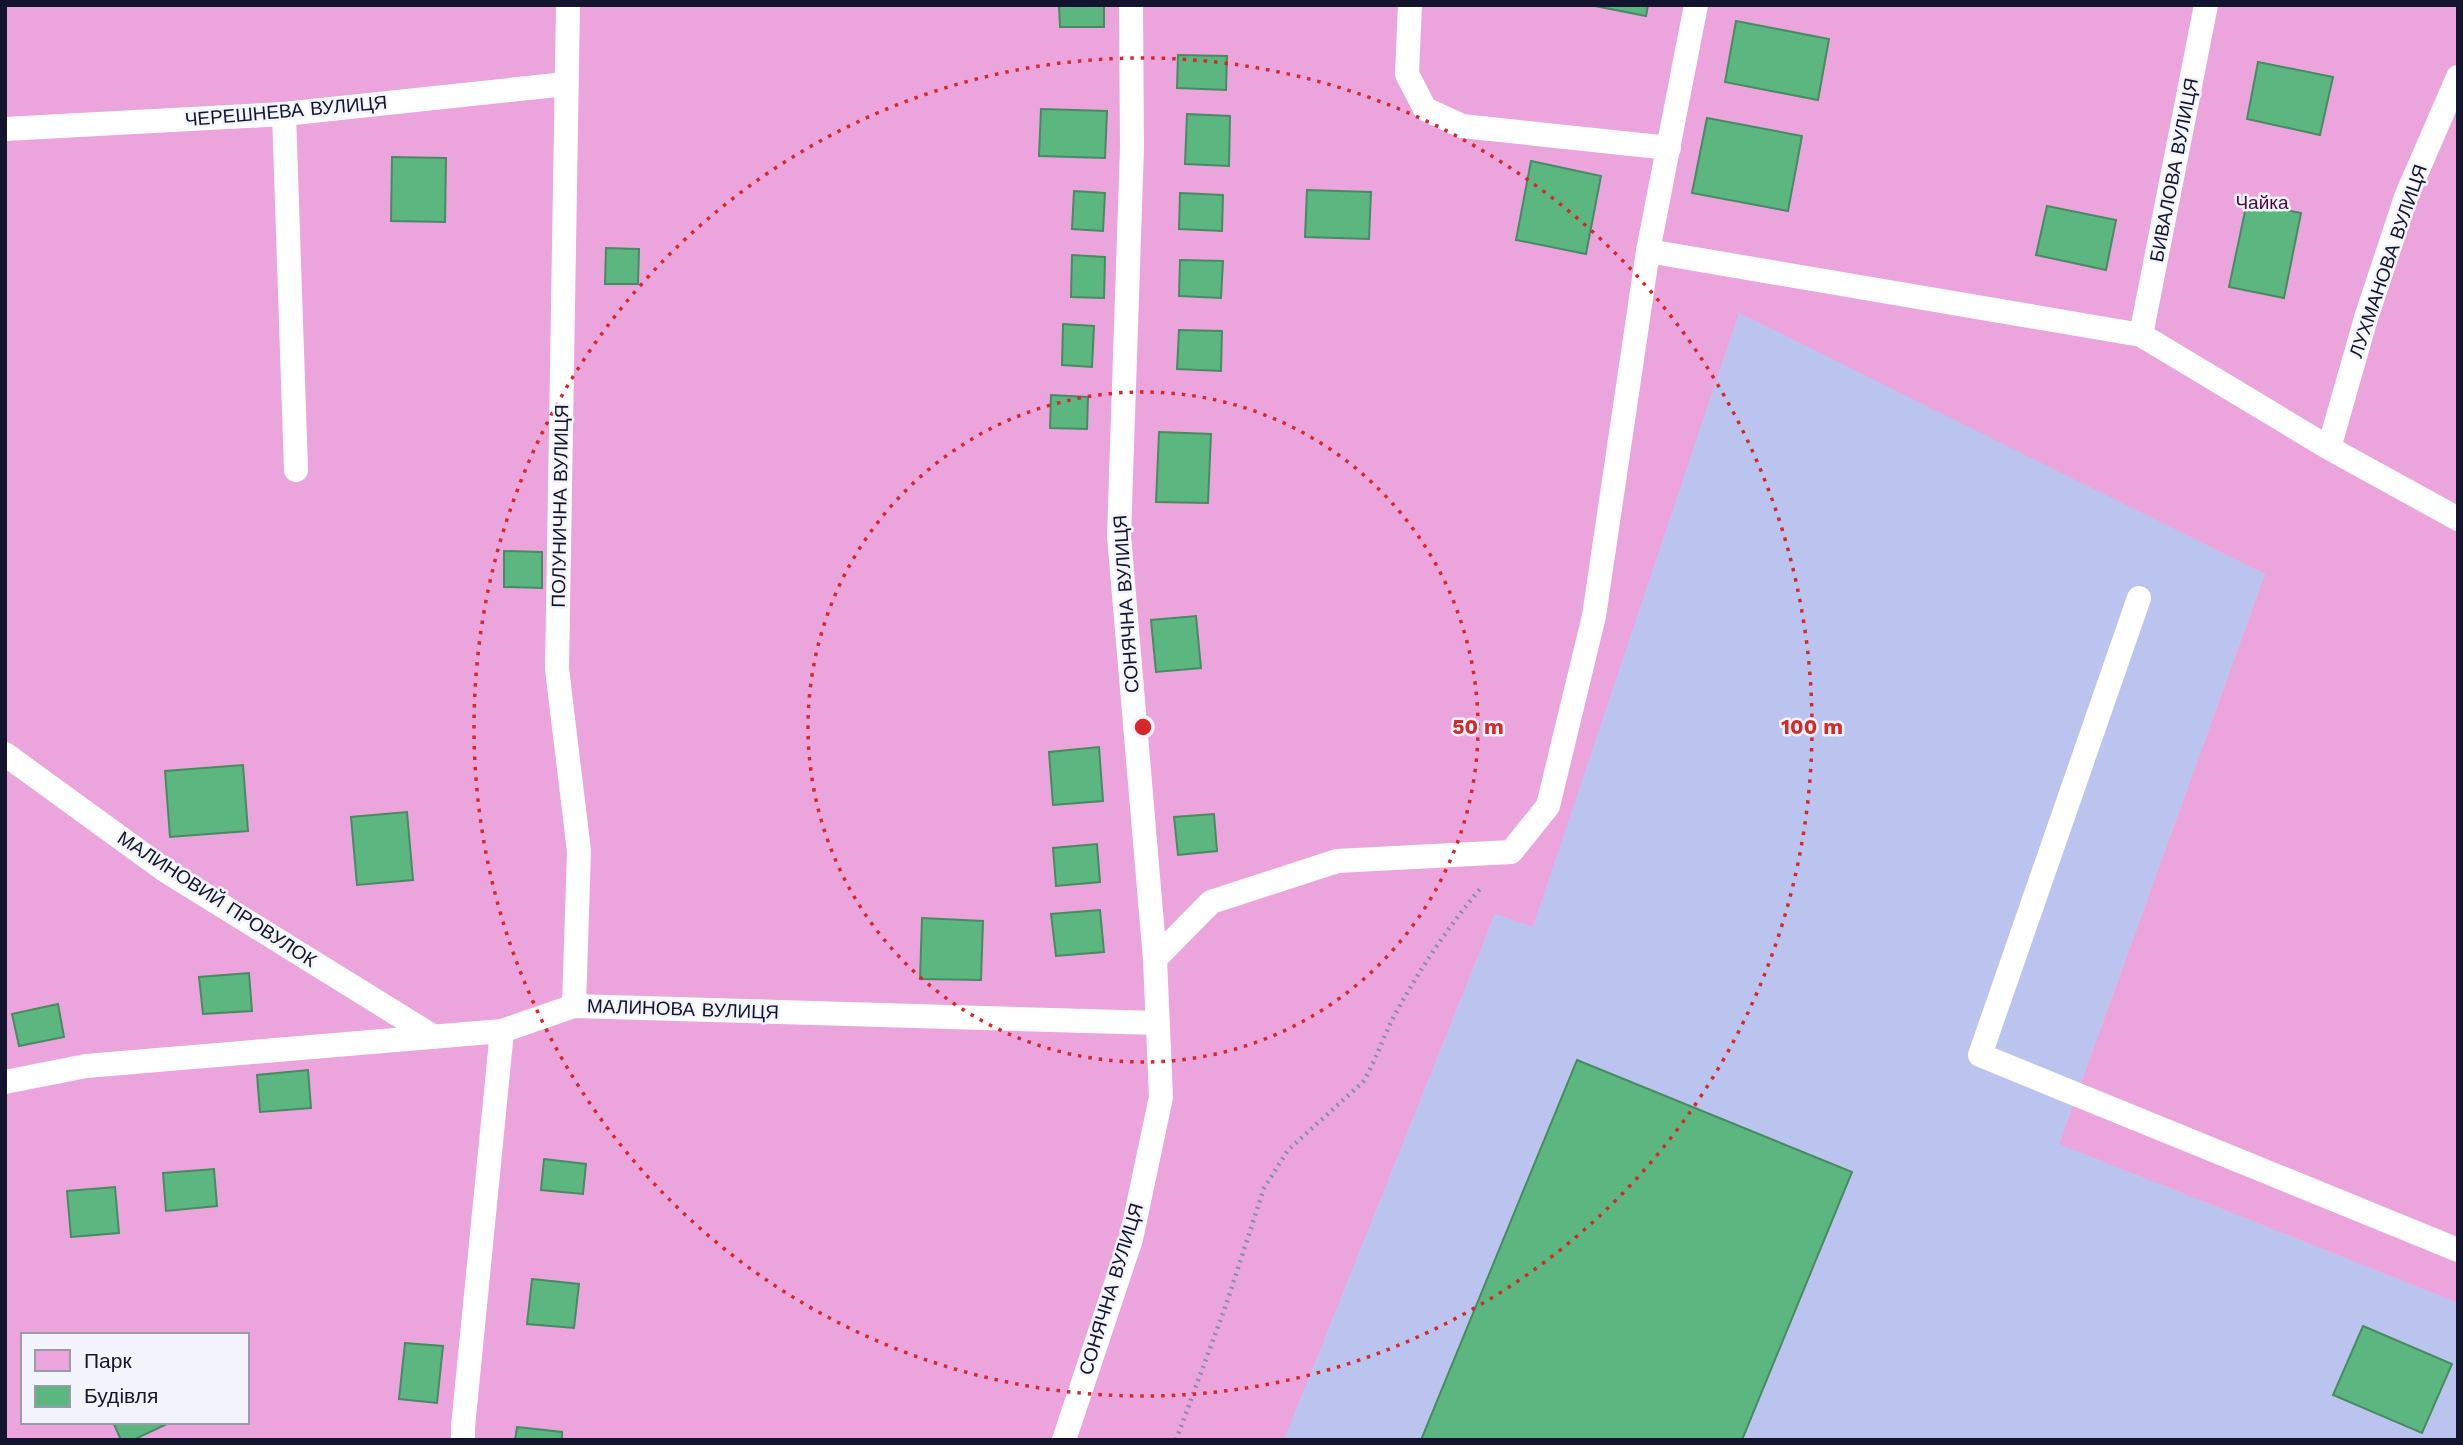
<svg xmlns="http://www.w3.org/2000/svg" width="2463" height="1445" font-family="'Work Sans',sans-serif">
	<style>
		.built { fill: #bbc4ef }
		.green { fill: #eca5dc; fill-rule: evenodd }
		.building { fill: #5bb67f; stroke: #488b62; stroke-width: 2 }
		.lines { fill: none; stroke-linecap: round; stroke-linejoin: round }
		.path { stroke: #868daf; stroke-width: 4.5; stroke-dasharray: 2 5; stroke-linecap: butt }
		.service { stroke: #fff; stroke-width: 24 }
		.ring { fill: none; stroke: #d62828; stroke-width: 3.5; stroke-dasharray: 3.5 7 }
		.labels { text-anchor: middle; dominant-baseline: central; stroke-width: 5; stroke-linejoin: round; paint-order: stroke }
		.street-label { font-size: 19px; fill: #12152d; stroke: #f3f4fb }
		.park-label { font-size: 19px; fill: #4b0541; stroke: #f3f4fb }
		.centre { fill: #d62828; stroke: #f3f4fb; stroke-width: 3.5 }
		.ring-label { font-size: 21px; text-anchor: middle; font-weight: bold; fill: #d62828; stroke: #f3f4fb; stroke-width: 5; stroke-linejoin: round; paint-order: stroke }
	</style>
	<rect width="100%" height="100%" fill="#c9d2fa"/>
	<path class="built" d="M1739,312L2265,574L2059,1144L2458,1303V1440H1284L1495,914L1533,927Z"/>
	<path class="green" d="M5,5H2458V1303L2059,1144L2265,574L1739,313L1533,927L1495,914L1284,1440H5ZM23,1335H247V1422H23Z"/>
	<path class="building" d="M1059,5H1104V27H1060Z
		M1590,5H1648L1646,16Z
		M1736,21L1829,39L1818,100L1725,82Z
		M1178,55L1227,56L1226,90L1177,88Z
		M2258,62L2333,77L2320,135L2247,119Z
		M1041,109L1107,111L1105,158L1039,156Z
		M1187,114L1230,116L1229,166L1185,164Z
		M1707,118L1802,136L1788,211L1692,193Z
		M392,157L446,158L445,222L391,221Z
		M1531,161L1601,176L1586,254L1516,240Z
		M1307,190L1371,192L1369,239L1305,237Z
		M1074,191L1105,193L1103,231L1072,229Z
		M1180,193L1223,195L1222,231L1179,229Z
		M2247,202L2301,213L2284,298L2229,287Z
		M2047,206L2116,220L2106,270L2036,255Z
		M606,248L639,249L638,284H605Z
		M1072,255L1105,257L1104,298L1071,297Z
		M1180,260L1223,261L1221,298L1179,296Z
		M1063,324L1094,326L1092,367L1062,365Z
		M1179,330L1222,331L1221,371L1177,369Z
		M1051,395L1088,397L1087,429L1050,428Z
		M1159,432L1211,434L1208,503L1156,502Z
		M504,551L542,552V588L504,587Z
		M1196,616L1201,668L1156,672L1151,620Z
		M1099,747L1103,801L1053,805L1049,752Z
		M243,765L248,831L170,837L165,771Z
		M407,812L413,880L357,885L351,817Z
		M1214,814L1217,851L1178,855L1174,817Z
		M1097,844L1100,882L1056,886L1053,848Z
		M1100,910L1104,952L1056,956L1051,914Z
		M922,918L983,921L981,980L920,979Z
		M249,973L252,1011L203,1014L199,977Z
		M58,1004L64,1037L19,1046L12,1014Z
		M1577,1060L1852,1172L1742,1440H1421Z
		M308,1070L311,1108L260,1112L257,1075Z
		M544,1159L586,1164L583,1194L541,1190Z
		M214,1169L217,1206L166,1211L163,1173Z
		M115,1187L119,1233L71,1237L67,1191Z
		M532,1279L579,1284L574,1328L527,1324Z
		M2363,1326L2452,1364L2422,1433L2333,1395Z
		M405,1343L443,1346L437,1403L399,1399Z
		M113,1422H171L133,1440H121Z
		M517,1427L562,1432V1440H515Z"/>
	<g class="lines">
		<path class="path" d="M1176,1440L1226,1305L1264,1188L1288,1150L1363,1082C1377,1059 1384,1033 1398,1009C1422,966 1448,927 1480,889"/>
		<path class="service" d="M568,5L557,669L579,851L574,1006
			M1410,5L1407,74L1425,109L1462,126L1669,148
			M284,114L296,470
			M5,129L284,114L566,84
			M1648,251L2141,335L2329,448L2458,519
			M2141,335L2206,5
			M2329,448L2366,318L2406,197L2458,77
			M2139,598L1980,1055L2458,1250
			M5,754L166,871L434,1037
			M1155,959L1211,902L1337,861L1511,852L1548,806L1594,616L1648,251L1696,5
			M5,1082L86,1066L502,1031L574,1006L1157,1023
			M463,1440V1427L502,1031
			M1064,1440L1131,1239L1161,1097L1155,959L1119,536L1132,147L1131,5"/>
	</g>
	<g class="ring">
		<circle cx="1143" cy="727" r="335"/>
		<circle cx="1143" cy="727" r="669"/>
	</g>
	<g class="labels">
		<g class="street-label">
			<text transform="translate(286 111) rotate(-5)">ЧЕРЕШНЕВА ВУЛИЦЯ</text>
			<text transform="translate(2174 170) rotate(-79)">БИВАЛОВА ВУЛИЦЯ</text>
			<text transform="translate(2388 261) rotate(-71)">ЛУХМАНОВА ВУЛИЦЯ</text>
			<text transform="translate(560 506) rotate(-89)">ПОЛУНИЧНА ВУЛИЦЯ</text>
			<text transform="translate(1126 604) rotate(-94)">СОНЯЧНА ВУЛИЦЯ</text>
			<text transform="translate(217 899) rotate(33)">МАЛИНОВИЙ ПРОВУЛОК</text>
			<text transform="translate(683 1009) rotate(2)">МАЛИНОВА ВУЛИЦЯ</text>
			<text transform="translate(1111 1289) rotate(-73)">СОНЯЧНА ВУЛИЦЯ</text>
		</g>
		<g class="park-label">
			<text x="2262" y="202">Чайка</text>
		</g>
	</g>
	<circle cx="1143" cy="727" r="10" class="centre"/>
	<g class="ring-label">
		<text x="1478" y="734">50 m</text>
		<text x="1812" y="734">100 m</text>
	</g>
	<rect width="2463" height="1445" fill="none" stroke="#12152d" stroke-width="14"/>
	<rect x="21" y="1333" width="228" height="91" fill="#f3f4fb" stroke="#999ba9" stroke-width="2"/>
	<rect x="35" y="1350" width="35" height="21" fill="#eca5dc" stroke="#999ba9" stroke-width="2"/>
	<text x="84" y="1368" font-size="21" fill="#12152d">Парк</text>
	<rect x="35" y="1386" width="35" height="21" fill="#5bb67f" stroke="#999ba9" stroke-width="2"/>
	<text x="84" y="1403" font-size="21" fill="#12152d">Будівля</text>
</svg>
